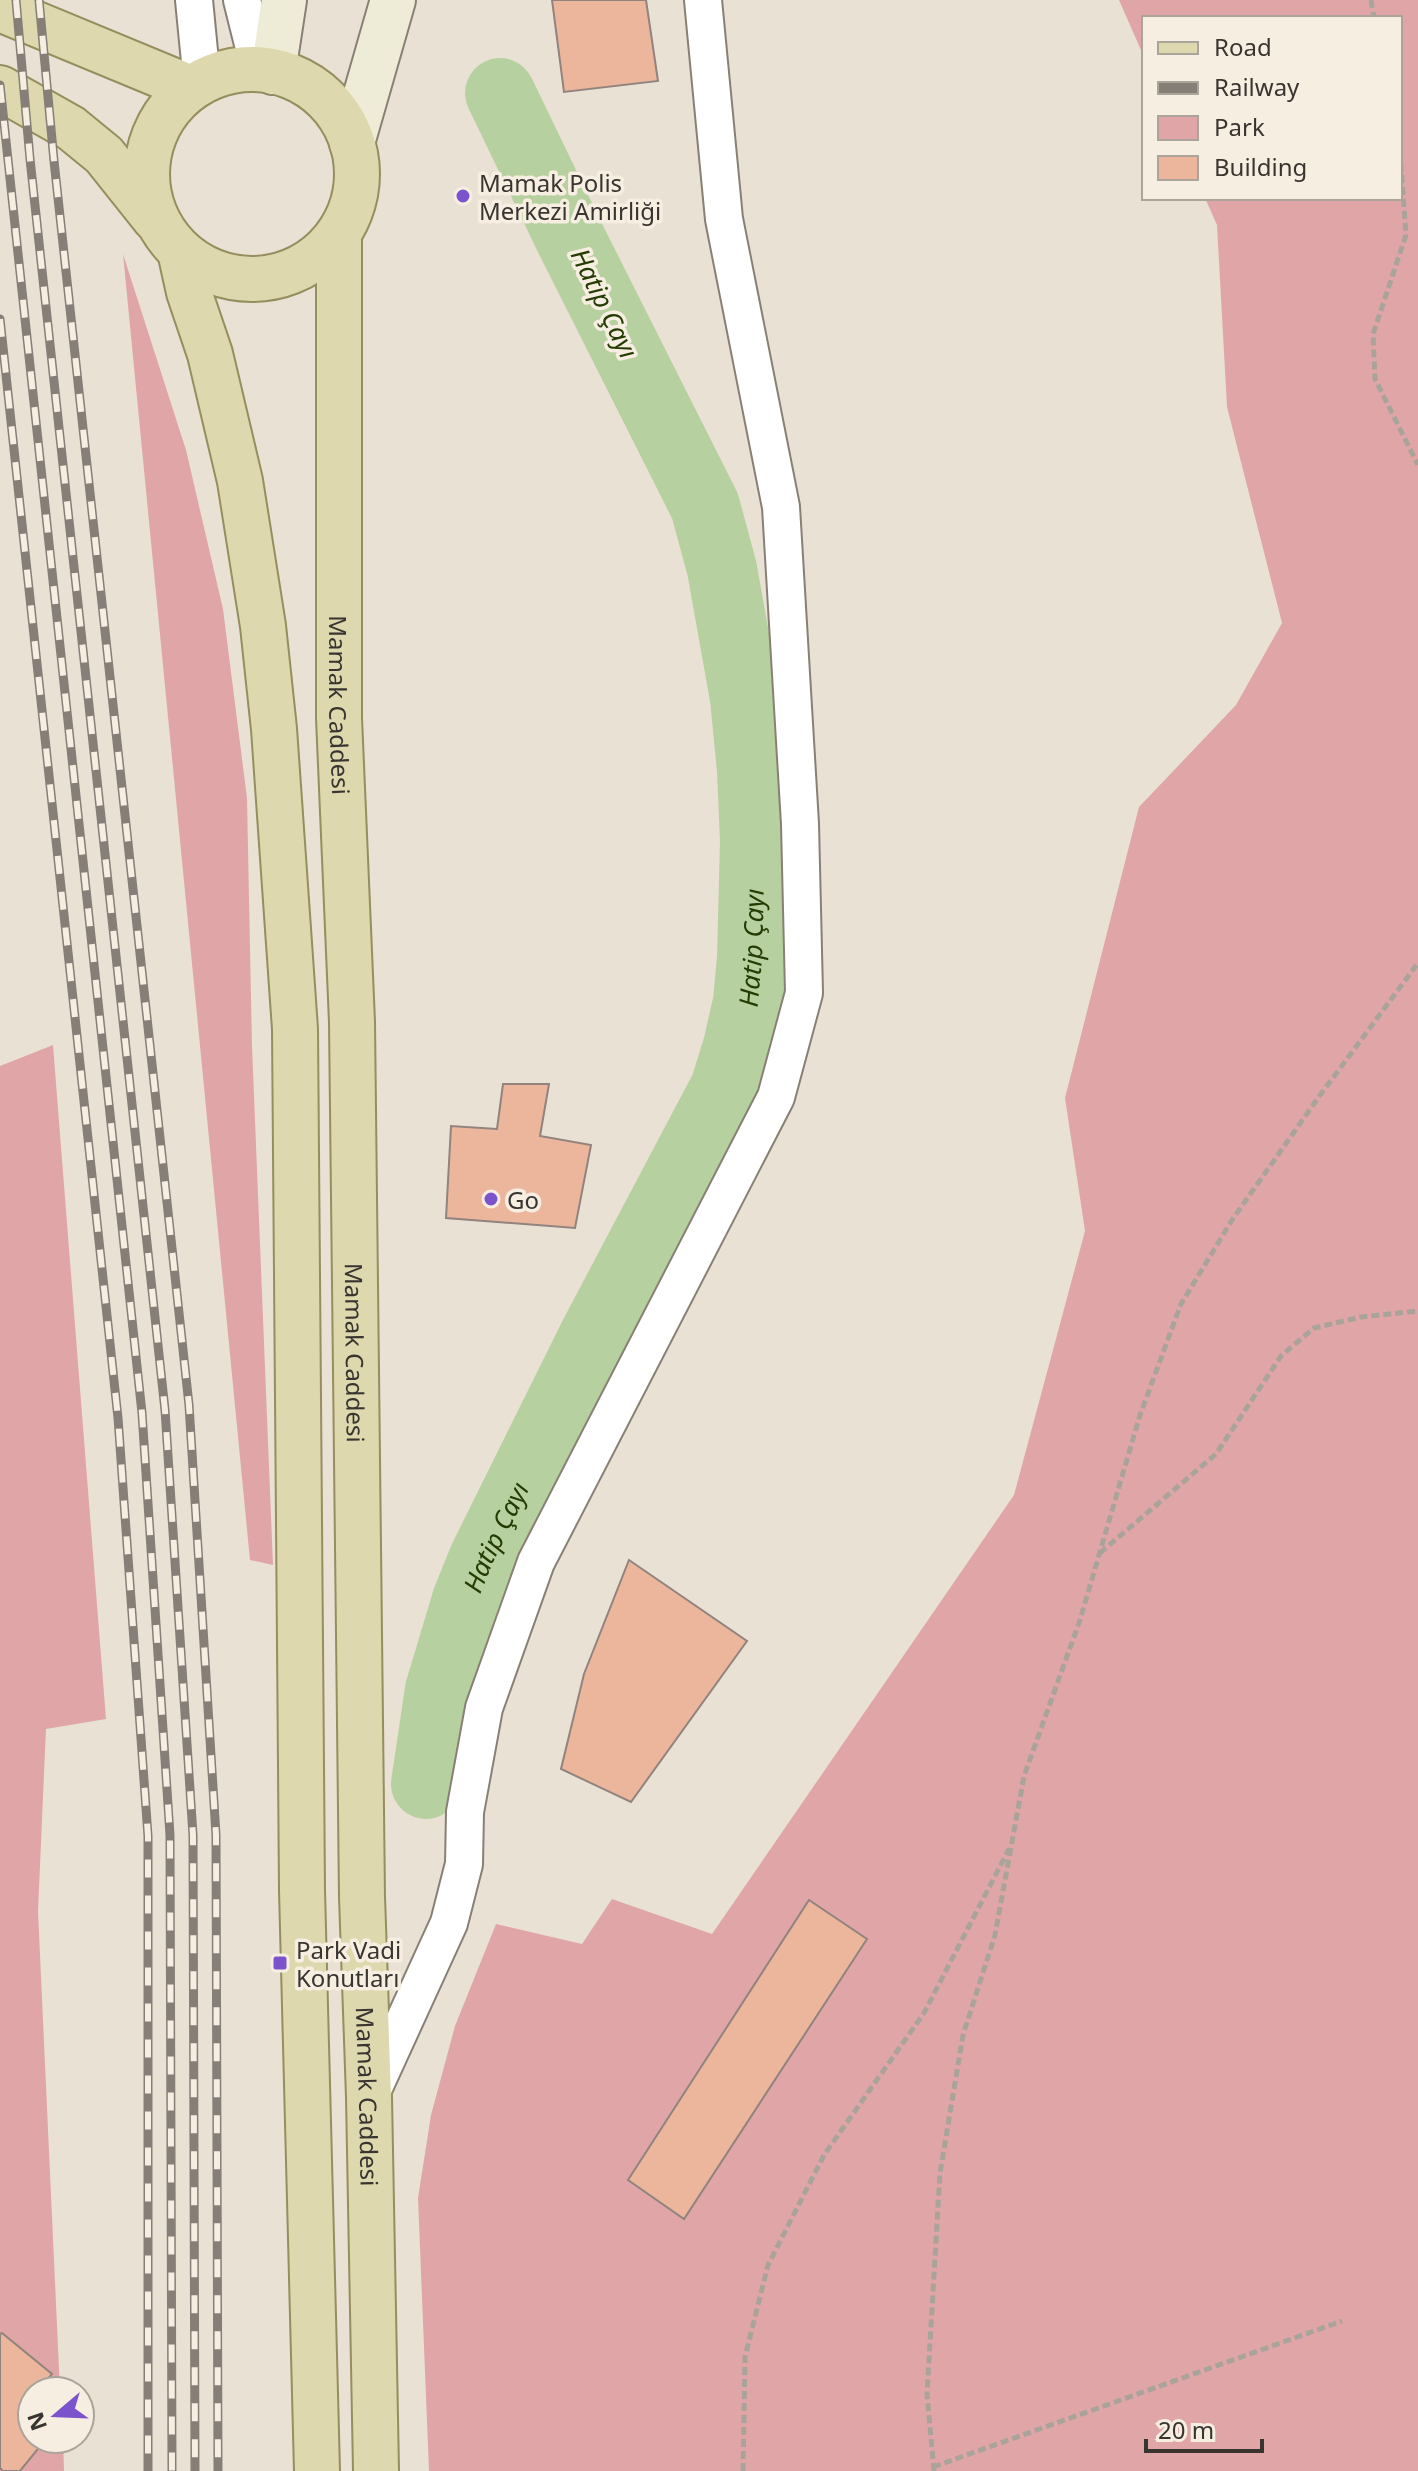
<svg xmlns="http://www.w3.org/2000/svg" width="1418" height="2471" font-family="'Noto Sans',sans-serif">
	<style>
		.green { fill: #e0a6a7 }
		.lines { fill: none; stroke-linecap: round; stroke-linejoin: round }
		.river { stroke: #b7d09f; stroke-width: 70 }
		.building { fill: #ecb69d; stroke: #91837d; stroke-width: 2 }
		.minor-casing { stroke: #888075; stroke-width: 40 }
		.secondary-casing { stroke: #888075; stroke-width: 48 }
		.primary-casing { stroke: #958e5e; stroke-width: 48 }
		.path { stroke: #aaa39a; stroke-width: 5; stroke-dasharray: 8 4; stroke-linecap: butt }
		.minor { stroke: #fff; stroke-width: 36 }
		.secondary { stroke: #eeecd6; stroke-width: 44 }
		.primary { stroke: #ddd8ad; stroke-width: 44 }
		.rail-casing { stroke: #857f78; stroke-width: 9 }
		.rail { stroke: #f7eee2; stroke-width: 6; stroke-dasharray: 18; stroke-linecap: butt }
		.poi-dot { fill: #7b54cd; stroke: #f7eee2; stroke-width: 3 }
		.labels { text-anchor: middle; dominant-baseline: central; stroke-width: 7; stroke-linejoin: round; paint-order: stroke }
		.poi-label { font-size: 24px; fill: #383430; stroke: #f7eee2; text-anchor: start }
		.street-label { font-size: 24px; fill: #383430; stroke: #f7eee2 }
		.water-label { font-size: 26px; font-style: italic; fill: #253b04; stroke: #f7eee2 }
	</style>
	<rect width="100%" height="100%" fill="#eae1d5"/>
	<path class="green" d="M1119,0H1418V2471H429L418,2198L431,2115L455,2026L496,1924L582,1944L612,1899L712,1934L1014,1495L1085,1231L1065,1098L1139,807L1236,705L1282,623L1227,407L1217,225L1205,198H1400V18H1144V57Z
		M123,254L186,450L223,609L247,798L252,1046L273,1565L250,1560Z
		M53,1045L106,1719L46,1729L38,1911L60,2391H32V2439H63L64,2471H0V1066Z"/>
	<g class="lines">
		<path class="river" id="s1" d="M426,1784L440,1690L467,1600L484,1558L594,1336L725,1088L738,1046L748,1002L752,958L755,841L752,770L745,698L722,569L705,506L570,238L500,93"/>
	</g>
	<path class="building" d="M552,0H646L658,81L564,92Z
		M503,1084H549L540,1136L591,1145L575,1228L446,1218L451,1126L497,1129Z
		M629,1560L747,1641L631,1802L561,1769L584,1674Z
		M809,1900L867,1939L684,2219L628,2180Z
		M2,2333L52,2374L38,2391H32V2439H46L20,2471H3L0,2468V2334Z"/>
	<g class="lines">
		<g class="minor-casing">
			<path id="minor" d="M194,0L202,82
				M242,0L259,68
				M370,2096L449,1923L464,1864L465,1812L484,1708L536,1562L776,1097L804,993L800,824L781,507L724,219L703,0"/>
		</g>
		<g class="secondary-casing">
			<path id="secondary" d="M273,72L284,0
				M352,143L393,0"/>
		</g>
		<g class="primary-casing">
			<g id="primary">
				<path d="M0,9L191,88"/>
				<circle cx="252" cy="174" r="105"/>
				<path d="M0,88L71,128L104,155L155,219"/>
				<path id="s2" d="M339,233V718L352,1022L362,1897L369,2097L376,2471"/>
				<path d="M180,251L189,292L210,354L240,481L263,626L274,729L295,1029L302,1890L317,2471"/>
			</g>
		</g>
		<path class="path" d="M1371,0L1374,18
			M1400,151L1406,235L1373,334L1375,379L1418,465
			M1100,1553L1216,1454L1281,1356L1314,1328L1361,1317L1418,1311
			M933,2467L1342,2321
			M743,2471L745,2357L768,2265L824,2155L924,2013L1009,1849
			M934,2471L927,2394L940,2173L963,2035L995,1935L1024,1776L1080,1620L1140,1415L1181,1304L1232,1220L1318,1098L1418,963"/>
		<use href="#minor" class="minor"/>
		<use href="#secondary" class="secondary"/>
		<use href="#primary" class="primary"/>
		<g class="rail-casing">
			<path id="rail" d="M16,0L30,159L165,1410L193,1835L195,2471
				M39,0L54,161L189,1405L216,1835L218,2471
				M0,85L142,1413L170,1835L172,2471
				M0,319L118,1418L148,1836V2471"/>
		</g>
		<use href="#rail" class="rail"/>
	</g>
	<g class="poi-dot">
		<circle cx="463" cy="196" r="8"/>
		<circle cx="491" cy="1199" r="8"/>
		<rect x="272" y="1955" width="16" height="16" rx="4"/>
	</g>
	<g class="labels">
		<g class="poi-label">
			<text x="479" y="182">Mamak Polis<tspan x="479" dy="28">Merkezi Amirliği</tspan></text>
			<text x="507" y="1199">Go</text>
			<text x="296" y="1949">Park Vadi<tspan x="296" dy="28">Konutları</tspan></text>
		</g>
		<g class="street-label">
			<text stroke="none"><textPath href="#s2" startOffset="472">Mamak Caddesi</textPath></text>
			<text stroke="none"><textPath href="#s2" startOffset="1120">Mamak Caddesi</textPath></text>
			<text stroke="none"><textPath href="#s2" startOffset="1864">Mamak Caddesi</textPath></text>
		</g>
		<g class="water-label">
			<text transform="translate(605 303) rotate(64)">Hatip Çayı</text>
			<text stroke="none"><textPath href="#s1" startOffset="906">Hatip Çayı</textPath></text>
			<text stroke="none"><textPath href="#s1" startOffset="258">Hatip Çayı</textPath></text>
		</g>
	</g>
	<rect x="1142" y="16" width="260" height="184" fill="#f7eee2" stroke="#aba49b" stroke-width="2"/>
	<rect x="1158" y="42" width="40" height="12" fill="#ddd8ad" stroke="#aba49b" stroke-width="2"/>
	<text x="1214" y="56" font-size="24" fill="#383430">Road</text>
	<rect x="1158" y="82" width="40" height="12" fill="#857f78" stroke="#aba49b" stroke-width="2"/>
	<text x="1214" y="96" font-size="24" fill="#383430">Railway</text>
	<rect x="1158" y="116" width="40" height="24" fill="#e0a6a7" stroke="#aba49b" stroke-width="2"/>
	<text x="1214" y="136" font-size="24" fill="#383430">Park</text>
	<rect x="1158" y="156" width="40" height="24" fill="#ecb69d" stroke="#aba49b" stroke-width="2"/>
	<text x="1214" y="176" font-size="24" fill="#383430">Building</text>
	<g transform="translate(56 2415) rotate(251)"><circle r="38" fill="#f7eee2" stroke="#aba49b" stroke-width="2"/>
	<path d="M0-6L14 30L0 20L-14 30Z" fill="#7b54cd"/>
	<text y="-12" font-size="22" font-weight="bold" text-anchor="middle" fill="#383430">N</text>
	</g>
	<path d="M1146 2439v12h116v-12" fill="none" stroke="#383430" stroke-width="4"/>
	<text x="1158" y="2439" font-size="24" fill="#383430" stroke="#f7eee2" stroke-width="6" paint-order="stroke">20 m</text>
</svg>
